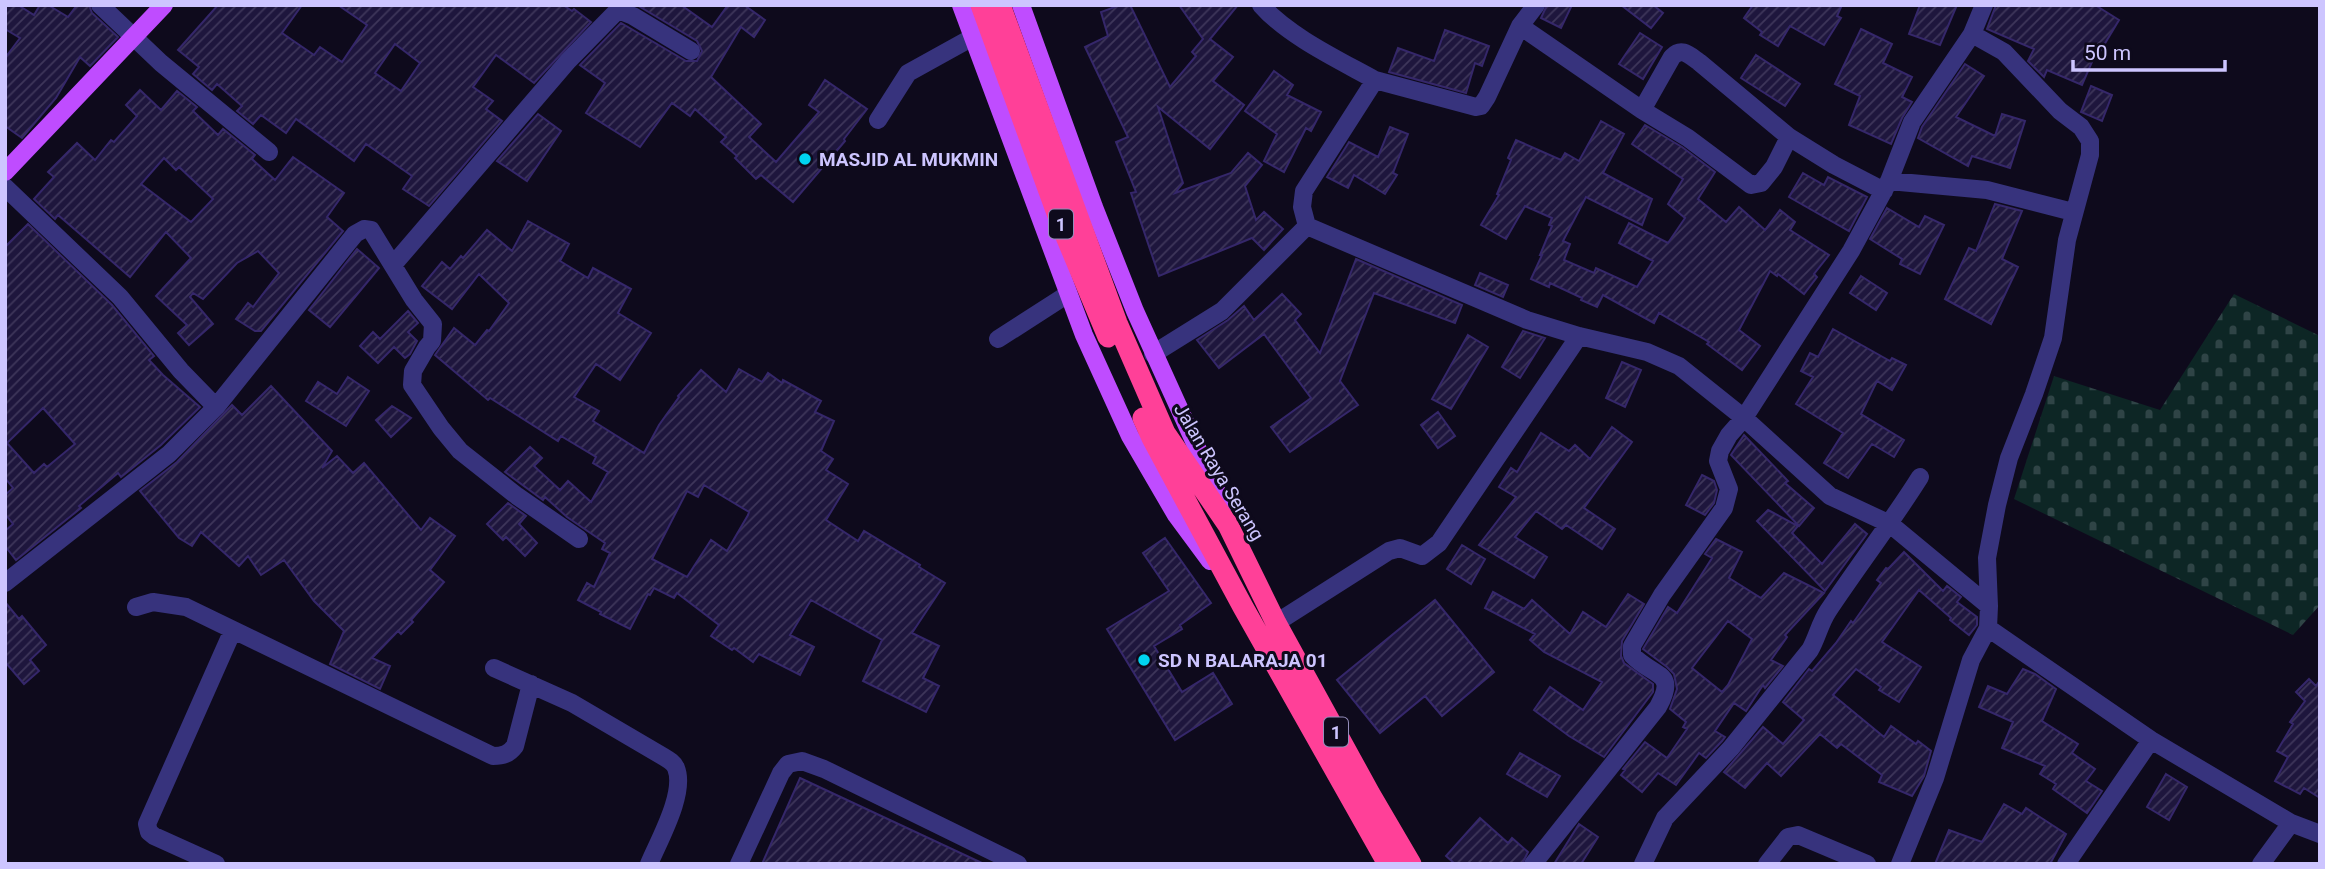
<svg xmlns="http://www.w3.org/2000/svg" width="2325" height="869" font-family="Roboto,sans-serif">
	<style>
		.cemetery { fill: url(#cemetery-stones) }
		.building { fill: url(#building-hatch); stroke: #35276a; stroke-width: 2; fill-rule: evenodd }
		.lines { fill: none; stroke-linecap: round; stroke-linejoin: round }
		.minor { stroke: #37337d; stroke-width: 18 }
		.major { stroke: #bf4cff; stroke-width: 18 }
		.highway { stroke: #ff4098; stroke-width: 21 }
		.poi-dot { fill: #00d4f0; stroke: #0e0a1c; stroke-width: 2.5 }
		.labels { text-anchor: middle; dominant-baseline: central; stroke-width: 6; stroke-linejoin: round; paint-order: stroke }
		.shield { fill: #0e0a1c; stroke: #948dbb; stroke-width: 2 }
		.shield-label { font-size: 18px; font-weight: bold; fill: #cdc5ff }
		.poi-label { font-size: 19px; font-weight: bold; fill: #cdc5ff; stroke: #0e0a1c; text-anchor: start }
		.street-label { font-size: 19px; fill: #cdc5ff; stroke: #0e0a1c }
	</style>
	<defs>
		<pattern id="cemetery-stones" width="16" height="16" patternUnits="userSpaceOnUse" patternTransform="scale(1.75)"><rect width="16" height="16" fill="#0d2625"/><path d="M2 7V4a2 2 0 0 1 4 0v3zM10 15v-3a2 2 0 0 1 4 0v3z" fill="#2f4446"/></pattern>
		<pattern id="building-hatch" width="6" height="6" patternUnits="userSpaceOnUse" patternTransform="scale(1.75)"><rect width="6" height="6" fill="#1e163d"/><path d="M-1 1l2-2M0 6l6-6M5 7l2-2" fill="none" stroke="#3e365a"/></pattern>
	</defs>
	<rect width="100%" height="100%" fill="#0e0a1c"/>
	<path class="cemetery" d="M2234,294L2320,336V605L2293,635L2014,499L2054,376L2160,410Z"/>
	<path class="building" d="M5,5H18L34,15L40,5H48L68,17L77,5H89L92,13L118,37L90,66L80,57L56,98L22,138L5,126V58L20,38L5,29Z
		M218,5H302L282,33L314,55L320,47L342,62L367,25L338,5H563L572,11L574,9L591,22L534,83L496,55L473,87L493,101L486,109L502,121L429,206L403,189L412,176L366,144L354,161L296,119L286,133L261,115L253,124L237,111L242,106L217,84L212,90L193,74L199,67L178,50ZM395,44L420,63L401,91L375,73Z
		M637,5H681L712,27L728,5H744L765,20L754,37L741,27L711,77L761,124L749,137L776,162L819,112L809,105L825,80L867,109L844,139L845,141L793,202L761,175L756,179L735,158L737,156L721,142L726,137L695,109L690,116L672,103L640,147L586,113L605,83L580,65L621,23L686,61H697L702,51L697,41Z
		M1120,5H1130L1170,87L1196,56L1192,52L1203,39L1179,5H1238L1210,39L1233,57L1213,81L1244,105L1210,149L1158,107L1183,183L1175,193L1231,173L1248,153L1262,165L1245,186L1256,220L1264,212L1283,229L1264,250L1252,238L1159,276L1131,193L1136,192L1116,142L1128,137L1085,47L1108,36L1101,12Z
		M1547,5H1572L1561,28L1541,18Z
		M1621,5H1653L1663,13L1651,28Z
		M1753,5H1842L1837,16L1841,18L1824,45L1790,26L1778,46L1760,35L1762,32L1744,18Z
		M1920,5H1957L1940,45L1909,34Z
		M1996,5H2095L2119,20L2101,50L2098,48L2082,85L2047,70L2044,77L2028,61L2034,49L1987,29Z
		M1861,29L1892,44L1883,63L1912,77L1902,97L1912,102L1902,118L1891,144L1849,125L1860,96L1835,84Z
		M1445,30L1489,46L1482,66L1475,63L1466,93L1389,72L1398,48L1434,61Z
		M1640,33L1662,47L1643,79L1619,64Z
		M1756,55L1800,84L1785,106L1741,78Z
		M1965,64L1984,76L1956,117L1995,136L2002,114L2025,121L2010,168L1972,156L1968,166L1918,138L1922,127Z
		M1274,71L1293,85L1287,95L1321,112L1311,131L1306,128L1284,172L1264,161L1277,134L1245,111Z
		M2091,86L2112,95L2102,121L2081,112Z
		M140,90L161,110L177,91L197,107L193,111L218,135L223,129L255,155L252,159L275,180L293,157L344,193L327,217L343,231L261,331H255L236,319L248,303L253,307L279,273L258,251L237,263L203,299L193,293L190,297L213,324L189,345L178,333L187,325L156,296L191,258L166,232L130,277L58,215L55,219L34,199L54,177L48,172L77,143L95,160L111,140L114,142L137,116L126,105ZM164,158L176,170L179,167L213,199L191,222L141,184Z
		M538,114L561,131L527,181L497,161Z
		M1601,121L1624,134L1603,173L1652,199L1642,225L1586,197L1563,241L1570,244L1564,260L1594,273L1596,268L1637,287L1653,261L1619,243L1629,223L1668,243L1685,218L1668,204L1683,179L1632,144L1645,125L1682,147L1715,172L1698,199L1726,222L1739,207L1765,230L1780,210L1795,222L1790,230L1829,255L1814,274L1817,277L1804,294L1778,274L1777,276L1770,271L1739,330L1760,346L1742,370L1707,344L1709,342L1659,313L1654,323L1603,295L1597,307L1581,300L1582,298L1550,283L1549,287L1531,279L1542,255H1540L1552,226L1549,225L1552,218L1525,206L1506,239L1481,225L1499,195L1497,194L1511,160L1508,158L1516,140L1561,160L1565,153L1579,161Z
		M1390,127L1408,134L1393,173L1397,175L1385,194L1354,175L1348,188L1327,177L1349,142L1378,157Z
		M1803,173L1824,185L1828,177L1867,197L1849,231L1789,197Z
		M1995,204L2022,211L2002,259L2018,267L1991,324L1945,299L1969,248L1976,251Z
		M1887,208L1919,227L1925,216L1944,225L1920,274L1900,264L1902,259L1870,239Z
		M528,221L569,244L560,261L588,278L593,268L631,289L618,313L651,333L620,380L596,364L574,397L599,411L593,421L644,453L659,425L679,397L678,396L701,370L726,392L739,369L762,382L768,373L782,383L783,380L821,401L815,412L834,421L821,451L833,459L826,470L848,484L826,520L858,541L864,531L920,565L919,567L945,583L912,633L939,646L923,678L939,686L926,712L863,681L882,640L811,600L790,635L814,647L800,675L759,654L753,662L734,648L732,650L711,636L719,625L677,593L674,598L654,588L650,595L648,594L630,629L600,614L601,612L578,600L587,583L594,587L610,553L602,549L605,543L567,517L545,497L543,500L505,472L530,447L542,458L534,466L560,490L568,481L591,502L608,472L593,463L596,457L561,436L558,441L490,398L488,400L435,355L454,328L475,345L487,330L489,331L509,303L479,274L452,309L422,286L442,262L450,269L461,256L463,258L487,230L512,251ZM704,485L749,512L748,515L727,551L711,540L687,577L652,559L687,491L698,497Z
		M28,224L112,305L154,356L149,360L163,375L200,407L161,445L121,477L118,473L79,506L81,508L16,560L5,546V531L13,524L5,514V495L13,488L5,478V247ZM43,408L75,444L47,467L44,464L34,473L7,443Z
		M357,249L379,268L330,327L309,310Z
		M1356,259L1462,305L1455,323L1374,293L1340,381L1358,405L1290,452L1271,427L1311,398L1264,334L1219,368L1197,340L1228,320L1244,306L1254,320L1282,294L1301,314L1295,320L1320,353Z
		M1480,273L1508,285L1503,297L1475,285Z
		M1861,276L1887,293L1876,310L1850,293Z
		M408,311L418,323L408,332L417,341L410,354L405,358L394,347L378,363L360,346L373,332L380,339Z
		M1833,329L1890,361L1892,358L1906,365L1892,390L1877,381L1861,414L1904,440L1894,457L1872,444L1848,478L1824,463L1843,433L1796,404L1813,377L1801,371L1810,353L1818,357Z
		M1523,331L1545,338L1520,378L1502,367Z
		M1468,335L1488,347L1451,409L1432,399Z
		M1622,362L1641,370L1625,407L1606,398Z
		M348,377L369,391L346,426L306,401L318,382L337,394Z
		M271,386L332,451L322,468L337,456L353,473L364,463L421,530L430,518L455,536L430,570L444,582L411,620L413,622L401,634L398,631L372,658L390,666L380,689L330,664L344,631L314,601L284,560L261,575L248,556L239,566L201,532L192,546L179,538L140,491L177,462L232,405L242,415Z
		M392,406L411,418L391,437L376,420Z
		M1438,412L1455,436L1438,448L1421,425Z
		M1612,427L1632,442L1584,508L1615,529L1602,549L1566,525L1562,529L1536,511L1515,537L1547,557L1534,578L1479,545L1516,497L1499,487L1511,468L1517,472L1541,433L1569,451L1575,445L1590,459Z
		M1744,435L1788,481L1785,483L1814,508L1799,526L1731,455Z
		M1702,475L1714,481L1717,490L1714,503L1705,515L1686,505Z
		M508,503L526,516L519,524L537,543L525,556L506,537L503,540L487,524Z
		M1768,510L1798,526L1792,533L1822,564L1855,524L1867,534L1825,591L1757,521Z
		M1165,538L1211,603L1180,625L1182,629L1154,646L1182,692L1213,673L1232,704L1175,740L1107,629L1169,591L1143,553Z
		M1716,539L1742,552L1729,578L1761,598L1784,573L1824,593L1785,635L1787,637L1771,660L1783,666L1765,688L1763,685L1746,711L1734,703L1715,731L1725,737L1722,741L1706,758L1699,753L1676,785L1658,773L1642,792L1621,775L1625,770L1623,769L1645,742L1667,758L1687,729L1683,727L1686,722L1670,709L1677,689L1674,674L1667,667L1643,649L1668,607L1677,613L1712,558L1705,554ZM1728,621L1752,639L1728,685L1722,692L1692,668Z
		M1462,545L1485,559L1471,584L1447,569Z
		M1904,552L1943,591L1947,586L1961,597L1957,602L1977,617V625L1969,635L1950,620L1951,618L1919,590L1882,642L1921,667L1899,702L1879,690L1881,687L1856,669L1833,695L1884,737L1891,726L1916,744L1918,741L1931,751L1924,776L1912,796L1879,782L1882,775L1841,744L1837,748L1820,734L1781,776L1767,763L1745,788L1724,772L1763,727L1783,744L1804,720L1783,702L1809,669L1812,671L1836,643L1851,621L1853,623L1881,583L1877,580L1886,568L1888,569Z
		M1493,592L1524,609L1532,600L1570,634L1583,612L1606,627L1628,594L1644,604L1622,641L1621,656L1624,663L1653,684V692L1604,757L1569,736L1534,710L1550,687L1583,710L1602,682L1544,652L1530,640L1535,634L1485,608Z
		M1435,600L1494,672L1442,716L1425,696L1380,733L1337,680Z
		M5,602L19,619L22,616L46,645L30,660L39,671L24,684L5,662Z
		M2023,669L2035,674L2056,689L2042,721L2078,744L2072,753L2095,769L2086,781L2102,791L2087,813L2053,789L2056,784L2040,774L2045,766L2002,748L2013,722L1979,707L1988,686L2007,694Z
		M2309,679L2316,686L2320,680V798L2304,788L2300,794L2275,781L2288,757L2277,751L2293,724L2290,722L2305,701L2296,692Z
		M1520,753L1560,776L1547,797L1507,774Z
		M2166,774L2187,787L2169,820L2147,807Z
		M800,778L984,864H762Z
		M2004,804L2022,814L2026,808L2066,834L2050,864H1935L1949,830L1982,842Z
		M1480,818L1508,843L1512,838L1528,852L1522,864H1455L1446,856Z
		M1579,824L1598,837L1581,864H1554Z"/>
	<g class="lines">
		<path class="minor" d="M100,5L161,63L269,152
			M1261,5C1288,36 1339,60 1375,80L1304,191L1302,207L1307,226L1527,320L1579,336L1647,352L1679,366L1744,418L1830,496L1890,524L1989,606
			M1520,26L1642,110L1688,138L1751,185L1761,183L1774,167L1789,137
			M1375,80L1476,107L1481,106L1487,97L1520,26L1536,5
			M1642,110L1672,57C1682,47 1689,55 1699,62L1789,137L1834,165L1884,191
			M878,120L908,73L973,37
			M1889,181L1987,190L2073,212
			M5,187L120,297L181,371L216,407
			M393,265L568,61L618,10L633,16L691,51
			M998,339L1068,294
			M1153,354L1222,311L1307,226
			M5,583L169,454L216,407L355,234L364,229L371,230L414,300L433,324L432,341L427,347L413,371L412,385L441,428L460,451L517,496L579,539
			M136,607L153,602L186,607L493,756C503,756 509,754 515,746L531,684
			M1276,623L1389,551L1400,548L1422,556L1439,543L1579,336
			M1988,628L2151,740L2291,823L2320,834
			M494,668L572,703L664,757C669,760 674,763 676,768C686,793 659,840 649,864
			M216,864L154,836L149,832L147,824L233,630
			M739,864L781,773L788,764L802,761L824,769L1018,864
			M1533,864L1658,707C1678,671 1654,678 1632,655V646L1662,595L1724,508L1729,489L1718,461L1720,451L1729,435L1744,418L1851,251L1889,181L1912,122L1972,34
			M1643,864L1665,818L1731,748L1810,650C1817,638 1820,623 1828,611C1858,566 1891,523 1920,477
			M1767,864L1788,837L1798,835L1867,864
			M1900,864L1935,778L1971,660L1988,628L1989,606L1987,558L1997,505L2009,458L2034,394L2053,338L2067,240L2090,155V141L2081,127L2060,111L2004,52L1972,34L1984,5
			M2066,864L2151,740
			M2261,864L2291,823"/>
		<path class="major" d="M961,5L1084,335L1130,436L1176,515L1210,561
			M1021,5L1094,207L1135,311L1223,505
			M5,172L164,5"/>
		<path class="highway" d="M981,5L1062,227L1108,337
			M1000,5L1117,323L1165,433L1228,525L1276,623L1370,794L1411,864
			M1143,418L1152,438L1243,607L1388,864"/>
	</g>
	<g class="poi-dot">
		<circle cx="805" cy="159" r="7"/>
		<circle cx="1144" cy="660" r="7"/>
	</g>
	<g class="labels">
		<g class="shield">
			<rect x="1049" y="209.5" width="24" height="29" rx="5"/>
			<rect x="1324" y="717.5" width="24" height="29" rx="5"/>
		</g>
		<g class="shield-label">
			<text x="1061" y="224">1</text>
			<text x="1336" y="732">1</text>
		</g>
		<g class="poi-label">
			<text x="819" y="159">MASJID AL MUKMIN</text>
			<text x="1158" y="660">SD N BALARAJA 01</text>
		</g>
		<g class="street-label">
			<text transform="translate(1219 472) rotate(59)">Jalan Raya Serang</text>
		</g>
	</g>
	<rect width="2325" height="869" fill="none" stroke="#cdc5ff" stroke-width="14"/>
	<path d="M2073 60v10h152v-10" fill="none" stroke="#cdc5ff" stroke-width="3.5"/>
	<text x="2084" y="60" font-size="21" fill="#cdc5ff" stroke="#0e0a1c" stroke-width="5" paint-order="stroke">50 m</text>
</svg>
